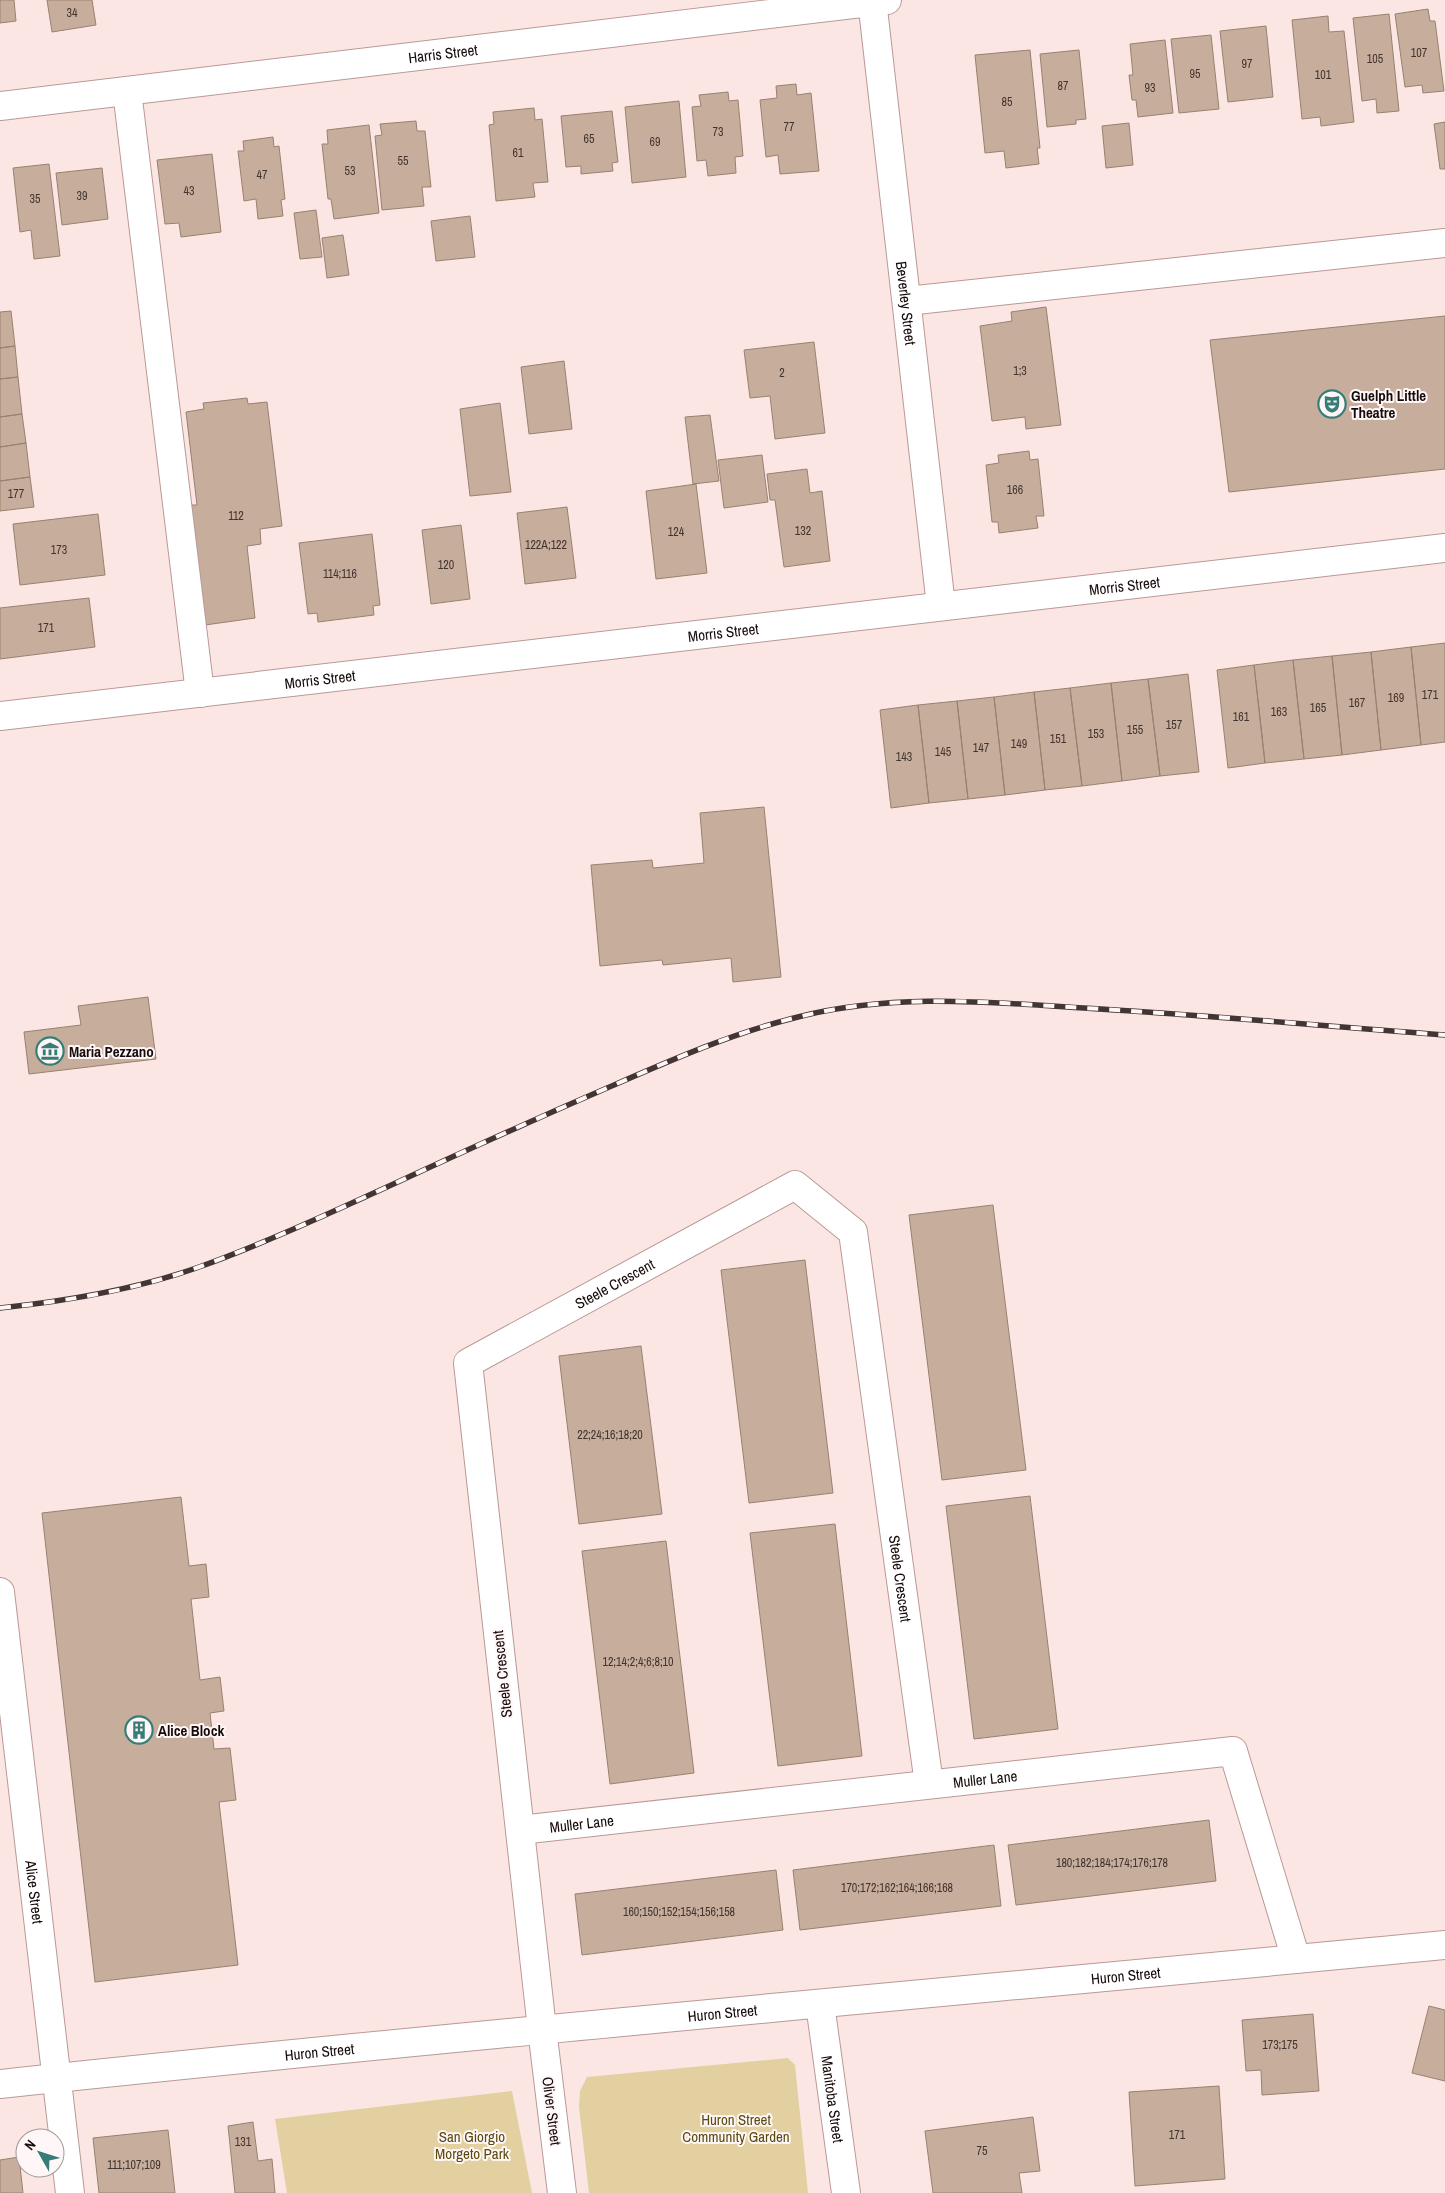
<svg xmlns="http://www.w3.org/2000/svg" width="1445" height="2193" font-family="'Archivo Narrow',sans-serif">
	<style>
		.green { fill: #e2d0a1 }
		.building { fill: #c7ae9c; stroke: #99816f }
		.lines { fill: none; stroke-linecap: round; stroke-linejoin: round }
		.minor-casing { stroke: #b99996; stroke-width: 30 }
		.minor { stroke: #fff; stroke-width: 28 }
		.rail-casing { stroke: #433534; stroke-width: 5.5 }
		.rail { stroke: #fff7f7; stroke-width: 4; stroke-dasharray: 11; stroke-linecap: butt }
		.labels { text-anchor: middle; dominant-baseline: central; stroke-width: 4; stroke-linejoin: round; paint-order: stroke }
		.number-label { font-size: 12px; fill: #42342e }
		.street-label { font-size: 15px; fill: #160b0a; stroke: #fff7f7 }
		.poi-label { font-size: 15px; font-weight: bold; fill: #160b0a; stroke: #fff7f7; text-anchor: start }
		.park-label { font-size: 15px; fill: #5c4a0e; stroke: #fff7f7 }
	</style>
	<rect width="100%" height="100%" fill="#fce6e4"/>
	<path class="green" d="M788,2058L795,2065L808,2193H589L579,2107L580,2091L587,2077Z
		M512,2091L532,2193H287L275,2119Z"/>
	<path class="building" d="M0,0H14L16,21L0,23Z
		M47,0H92L96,25L52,32Z
		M1428,9L1430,21H1435L1444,91L1423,93L1422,85L1405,87L1395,14Z
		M1389,14L1399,111L1377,113L1376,99L1362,101L1353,18Z
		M1328,16L1329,32L1344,31L1354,122L1321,126L1320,117L1302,119L1292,20Z
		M1266,26L1273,97L1228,102L1220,31Z
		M1211,35L1219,109L1179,113L1171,39Z
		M1165,40L1173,113L1138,117L1136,100H1132L1129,75H1133L1130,44Z
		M1030,50L1040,148H1037L1039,164L1006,168L1004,151L985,153L975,55Z
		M1079,50L1086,119L1076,120V124L1047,127L1040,54Z
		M796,84L797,95L811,93L819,171L780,174L778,155L766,157L760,100L777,98L776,86Z
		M728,92L729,101L738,100L743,156L735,157L736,173L708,176L706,160L697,161L692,107L701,106L699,95Z
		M679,101L686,177L632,183L625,107Z
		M534,108L535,120L542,119L548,182L533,183L535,197L496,201L489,125L494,124L493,112Z
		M612,111L618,162L612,163L613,171L581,174V166L566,167L561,116Z
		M416,121L417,131H425L431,187H422L424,206L382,210L375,136L382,135L380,124Z
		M1445,122V169H1440L1434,124Z
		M1129,123L1133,165L1106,168L1102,126Z
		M369,125L379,213L334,219L331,199H328L322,144H328L327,130Z
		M273,137L274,147L279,146L285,199L281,200L283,216L258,219L256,199L244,201L238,151H244L243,141Z
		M212,154L221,232L181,237L179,223L165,224L157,160Z
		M49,164L60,256L34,259L31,230L20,232L13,168Z
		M102,168L108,219L62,225L56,173Z
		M316,210L322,257L300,259L294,213Z
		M470,216L475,257L436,261L431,221Z
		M343,235L349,275L327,278L322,238Z
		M1046,307L1061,425L1026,429L1025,417L992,421L980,326L1012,321L1011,312Z
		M11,311L15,346L0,348V312Z
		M1445,316V469L1229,492L1210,340Z
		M814,342L825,433L775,439L770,396L750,398L744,350Z
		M15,346L18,377L0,379V348Z
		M564,361L572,429L529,434L521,367Z
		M18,377L22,414L0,417V379Z
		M247,398L248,404L267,402L282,526L260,529L261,544L247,546L255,618L205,625L190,505H197L186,412L204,409L203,403Z
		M500,403L511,492L470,496L460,409Z
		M22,414L26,443L0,447V417Z
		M710,415L719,481L693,484L685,417Z
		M26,443L30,477L0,481V447Z
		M1029,451L1030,460L1038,459L1044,516H1036L1038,528L999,533L998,522H992L986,465L999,463L998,455Z
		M762,455L768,502L724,508L718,460Z
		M807,469L810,493L822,491L830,561L784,567L775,500H770L767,474Z
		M30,477L34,507L0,511V481Z
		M696,484L707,573L656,579L646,491Z
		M567,507L576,578L525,584L517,513Z
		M98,514L105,575L20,585L13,524Z
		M461,525L470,599L431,604L422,530Z
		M372,534L380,605L373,606L374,615L318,622L317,613L308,614L299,543Z
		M89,598L95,647L0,659V608Z
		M1445,643V742L1421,745L1411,647Z
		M1411,647L1421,745L1381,750L1371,652Z
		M1371,652L1381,750L1342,755L1332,656Z
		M1332,656L1342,755L1304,759L1293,660Z
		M1293,660L1304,759L1265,763L1254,665Z
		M1254,665L1265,763L1228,768L1217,670Z
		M1188,674L1199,772L1160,776L1148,679Z
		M1148,679L1160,776L1122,781L1111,683Z
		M1111,683L1122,781L1082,786L1070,688Z
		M1070,688L1082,786L1045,790L1034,692Z
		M1034,692L1045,790L1005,795L994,697Z
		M994,697L1005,795L968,799L957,701Z
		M957,701L968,799L929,803L918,705Z
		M918,705L929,803L891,808L880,710Z
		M764,807L781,977L733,982L731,958L663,965L662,960L600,966L591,865L652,860L653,868L704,863L700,813Z
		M148,997L156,1059L29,1074L24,1032L81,1025L78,1006Z
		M993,1205L1026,1470L942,1480L909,1215Z
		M805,1260L833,1493L749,1503L721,1270Z
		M641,1346L662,1514L579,1524L559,1356Z
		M1030,1496L1058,1729L974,1739L946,1506Z
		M181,1497L189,1566L206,1564L209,1597L191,1599L200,1680L220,1677L224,1711L210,1713L214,1749L230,1748L236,1800L219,1802L238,1965L95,1982L42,1513Z
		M835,1524L862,1756L778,1766L750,1533Z
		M666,1541L694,1773L610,1784L582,1551Z
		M1209,1820L1216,1881L1016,1905L1008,1845Z
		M994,1845L1001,1906L800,1930L793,1870Z
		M776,1870L783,1930L582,1955L575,1894Z
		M1429,2006L1445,2010V2081L1412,2073Z
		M1313,2014L1319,2091L1262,2095L1261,2070L1246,2071L1242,2020Z
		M1219,2086L1225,2179L1135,2186L1129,2092Z
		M1033,2117L1040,2171L1019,2173L1022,2193H933L925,2131Z
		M253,2122L258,2161L272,2159L275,2193H235L228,2126Z
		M168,2130L175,2193H99L93,2138Z
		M19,2157L23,2193H0V2160Z"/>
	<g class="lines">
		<g class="minor-casing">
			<g id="minor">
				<path id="s1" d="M872,0L941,606"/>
				<path d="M127,91L200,693"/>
				<path id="s2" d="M0,106L887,0"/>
				<path d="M907,301L1445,243"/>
				<path id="s3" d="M0,716L1445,548"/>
				<path id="s4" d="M0,1592L70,2193"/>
				<path id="s5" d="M520,1830L1233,1751L1296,1959"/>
				<path id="s6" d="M820,2004L846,2193"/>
				<path id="s7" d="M0,2084C481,2033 963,1991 1445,1945"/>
				<path id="s8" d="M562,2193L542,2029L468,1363L795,1185L853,1232L929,1784"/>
			</g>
		</g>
		<use href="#minor" class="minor"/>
		<g class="rail-casing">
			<path id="rail" d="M0,1308C67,1301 135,1290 199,1267C263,1244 325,1215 387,1187C460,1153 533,1120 607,1088C669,1061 732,1033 798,1017C892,993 988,1002 1084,1008C1204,1015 1325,1026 1445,1035"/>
		</g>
		<use href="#rail" class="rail"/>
	</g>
	<defs>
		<g id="theatre-ring" transform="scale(1.4375)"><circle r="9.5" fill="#fff7f7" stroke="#367d77" stroke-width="1.5"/><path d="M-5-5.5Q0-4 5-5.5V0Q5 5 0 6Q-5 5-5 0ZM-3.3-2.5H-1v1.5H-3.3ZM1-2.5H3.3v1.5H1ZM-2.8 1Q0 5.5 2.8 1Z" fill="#367d77"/></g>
		<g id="museum-ring" transform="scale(1.4375)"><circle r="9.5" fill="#fff7f7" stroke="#367d77" stroke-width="1.5"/><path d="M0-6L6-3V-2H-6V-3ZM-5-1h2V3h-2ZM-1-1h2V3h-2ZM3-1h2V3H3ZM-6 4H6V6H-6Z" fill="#367d77"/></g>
		<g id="building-ring" transform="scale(1.4375)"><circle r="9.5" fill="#fff7f7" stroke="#367d77" stroke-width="1.5"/><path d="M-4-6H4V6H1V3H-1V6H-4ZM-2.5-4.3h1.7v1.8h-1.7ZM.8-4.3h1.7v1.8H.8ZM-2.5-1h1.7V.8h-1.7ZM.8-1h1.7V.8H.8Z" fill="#367d77"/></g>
	</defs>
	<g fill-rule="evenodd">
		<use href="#theatre-ring" x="1332" y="404"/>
		<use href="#museum-ring" x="50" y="1051"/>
		<use href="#building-ring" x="139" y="1730"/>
	</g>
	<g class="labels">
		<g class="number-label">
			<text x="72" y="13">34</text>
			<text x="1419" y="53">107</text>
			<text x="1375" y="59">105</text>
			<text x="1247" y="64">97</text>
			<text x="1195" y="74">95</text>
			<text x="1323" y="75">101</text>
			<text x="1063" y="86">87</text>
			<text x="1150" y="88">93</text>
			<text x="1007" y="102">85</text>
			<text x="789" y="127">77</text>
			<text x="718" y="132">73</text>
			<text x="589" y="139">65</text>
			<text x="655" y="142">69</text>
			<text x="518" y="153">61</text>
			<text x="403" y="161">55</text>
			<text x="350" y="171">53</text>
			<text x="262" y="175">47</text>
			<text x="189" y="191">43</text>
			<text x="82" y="196">39</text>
			<text x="35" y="199">35</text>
			<text x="1020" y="371">1;3</text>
			<text x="782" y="373">2</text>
			<text x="1015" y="490">166</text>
			<text x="16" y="494">177</text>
			<text x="236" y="516">112</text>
			<text x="803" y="531">132</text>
			<text x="676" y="532">124</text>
			<text x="546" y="545">122A;122</text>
			<text x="59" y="550">173</text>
			<text x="446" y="565">120</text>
			<text x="340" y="574">114;116</text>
			<text x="46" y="628">171</text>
			<text x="1430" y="695">171</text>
			<text x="1396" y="698">169</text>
			<text x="1357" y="703">167</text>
			<text x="1318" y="708">165</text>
			<text x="1279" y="712">163</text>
			<text x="1241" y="717">161</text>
			<text x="1174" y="725">157</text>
			<text x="1135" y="730">155</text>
			<text x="1096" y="734">153</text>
			<text x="1058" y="739">151</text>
			<text x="1019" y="744">149</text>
			<text x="981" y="748">147</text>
			<text x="943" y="752">145</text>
			<text x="904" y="757">143</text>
			<text x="610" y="1435">22;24;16;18;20</text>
			<text x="638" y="1662">12;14;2;4;6;8;10</text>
			<text x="1112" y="1863">180;182;184;174;176;178</text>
			<text x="897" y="1888">170;172;162;164;166;168</text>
			<text x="679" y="1912">160;150;152;154;156;158</text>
			<text x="1280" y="2045">173;175</text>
			<text x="1177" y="2135">171</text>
			<text x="243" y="2142">131</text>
			<text x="982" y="2151">75</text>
			<text x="134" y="2165">111;107;109</text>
		</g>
		<g class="street-label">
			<text stroke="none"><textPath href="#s2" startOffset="446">Harris Street</textPath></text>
			<text stroke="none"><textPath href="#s1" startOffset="305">Beverley Street</textPath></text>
			<text stroke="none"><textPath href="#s3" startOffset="1132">Morris Street</textPath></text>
			<text stroke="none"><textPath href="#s3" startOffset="728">Morris Street</textPath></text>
			<text stroke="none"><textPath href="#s3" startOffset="322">Morris Street</textPath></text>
			<text stroke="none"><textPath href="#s8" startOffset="1002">Steele Crescent</textPath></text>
			<text stroke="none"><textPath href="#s8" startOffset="1632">Steele Crescent</textPath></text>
			<text transform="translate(502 1674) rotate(-96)">Steele Crescent</text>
			<text stroke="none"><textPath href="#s5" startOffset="468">Muller Lane</textPath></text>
			<text stroke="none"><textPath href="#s5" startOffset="62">Muller Lane</textPath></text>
			<text stroke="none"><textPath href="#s4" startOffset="302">Alice Street</textPath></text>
			<text stroke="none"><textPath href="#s7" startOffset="1131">Huron Street</textPath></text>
			<text stroke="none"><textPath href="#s7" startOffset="726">Huron Street</textPath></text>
			<text stroke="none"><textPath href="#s7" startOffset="321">Huron Street</textPath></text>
			<text stroke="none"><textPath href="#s6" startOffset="96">Manitoba Street</textPath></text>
			<text transform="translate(552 2111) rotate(83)">Oliver Street</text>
		</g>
		<g class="poi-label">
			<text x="1351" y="395">Guelph Little<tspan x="1351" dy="17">Theatre</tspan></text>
			<text x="69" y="1051">Maria Pezzano</text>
			<text x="158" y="1730">Alice Block</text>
		</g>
		<g class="park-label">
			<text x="736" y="2119">Huron Street<tspan x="736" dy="17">Community Garden</tspan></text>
			<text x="472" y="2136">San Giorgio<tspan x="472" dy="17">Morgeto Park</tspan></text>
		</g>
	</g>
	<g transform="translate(40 2153) rotate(309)"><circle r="24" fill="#fff7f7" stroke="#a29998"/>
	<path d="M0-4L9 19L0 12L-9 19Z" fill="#367d77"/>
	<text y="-8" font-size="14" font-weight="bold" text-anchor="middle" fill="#160b0a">N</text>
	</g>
</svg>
